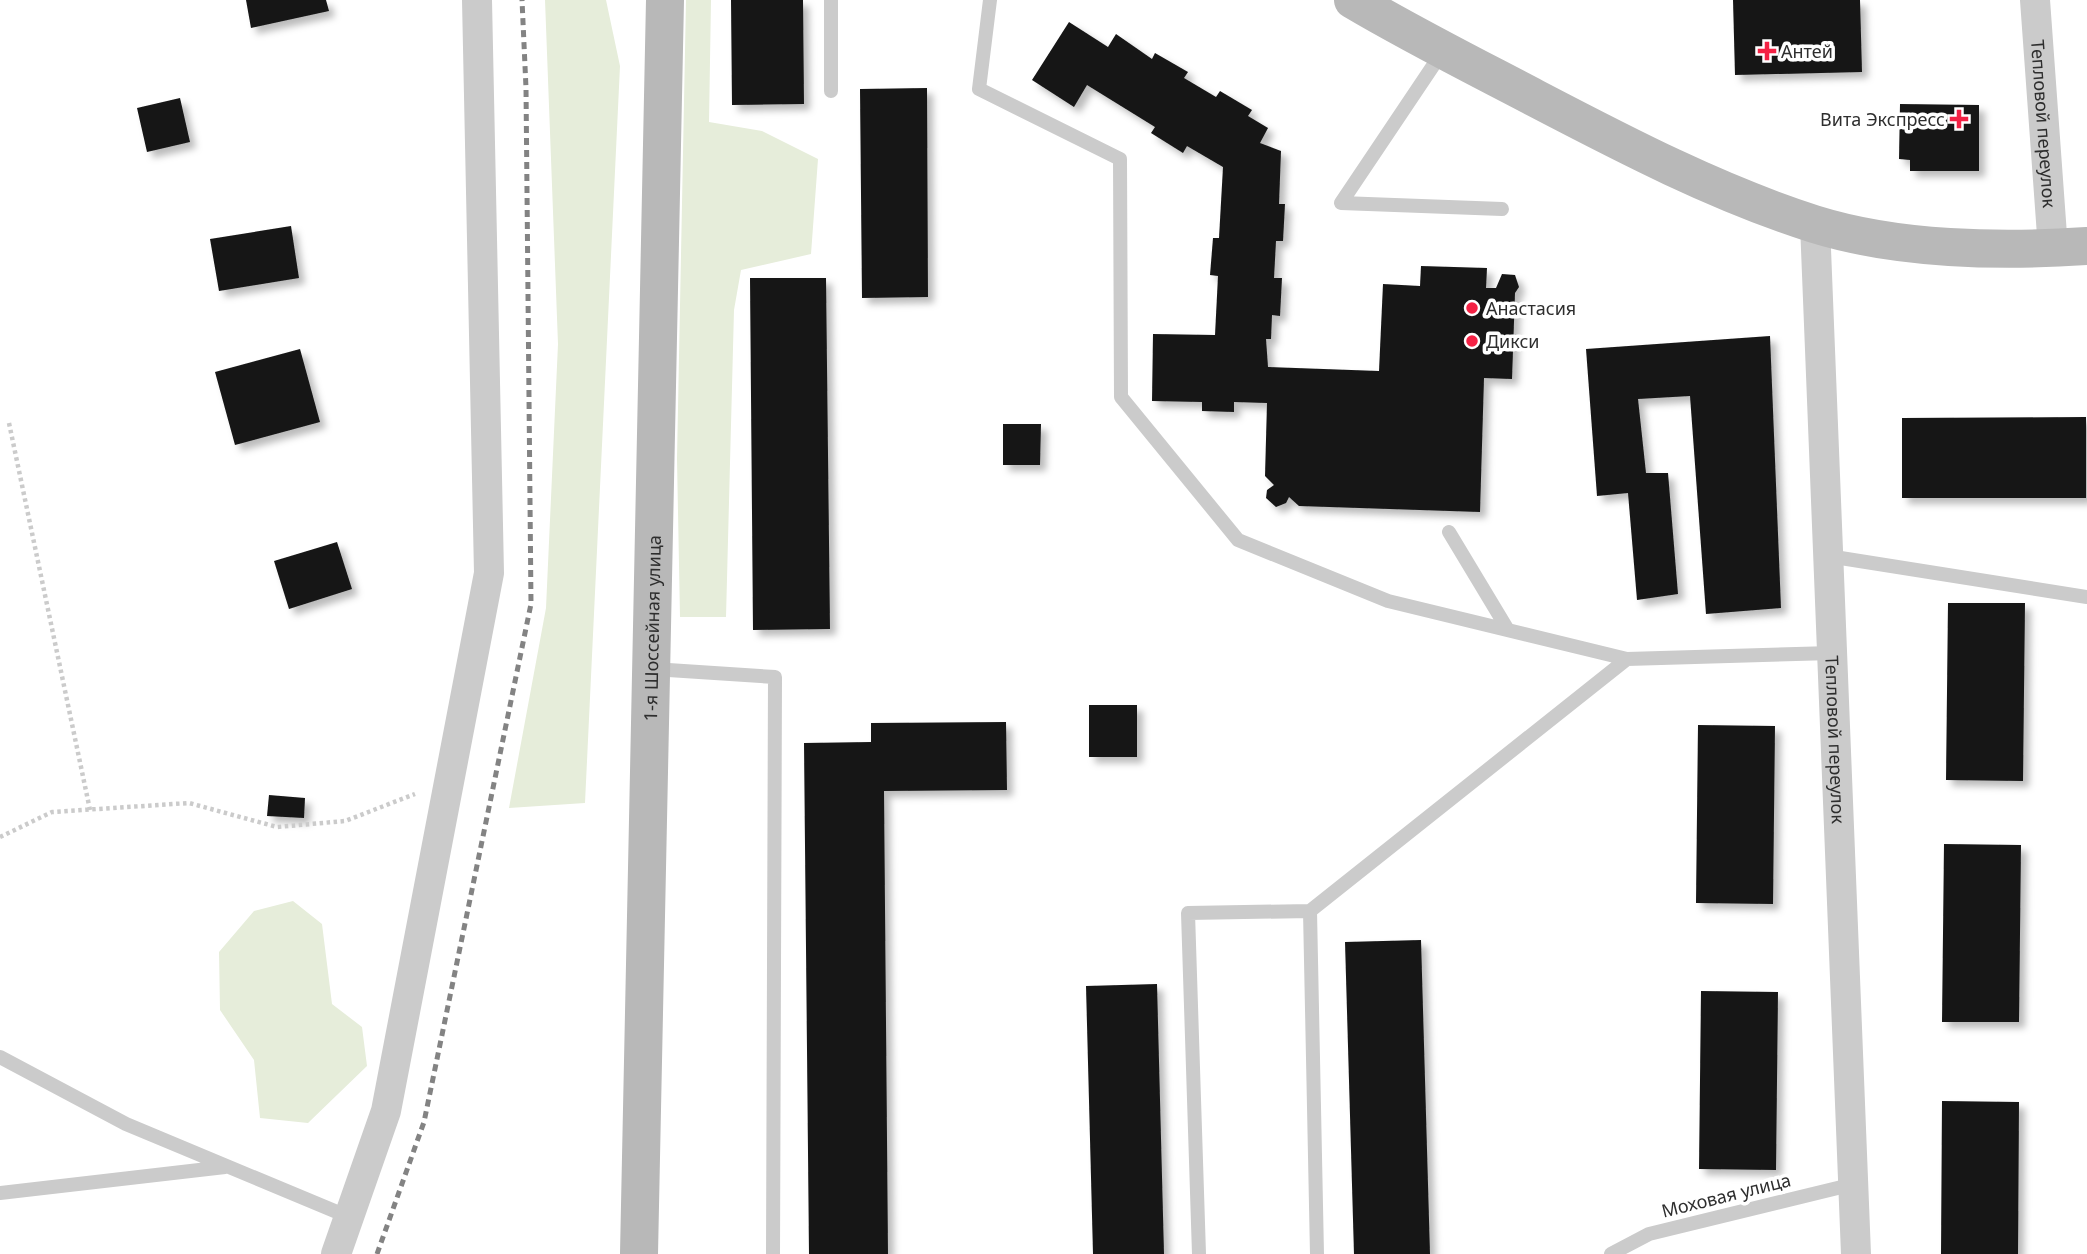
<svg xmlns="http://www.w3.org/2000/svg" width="2087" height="1254" font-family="'Noto Sans',sans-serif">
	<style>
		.green { fill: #e6edda }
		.building { fill: #151515; filter: url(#shadow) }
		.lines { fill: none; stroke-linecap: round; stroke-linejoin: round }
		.path { stroke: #cbcbcb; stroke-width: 4.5; stroke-dasharray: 3.5 3.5; stroke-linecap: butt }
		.lane { stroke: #cbcbcb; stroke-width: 14 }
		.street { stroke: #cbcbcb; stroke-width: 30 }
		.secondary { stroke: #b8b8b8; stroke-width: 38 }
		.rail { stroke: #838383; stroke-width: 5; stroke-dasharray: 7 5; stroke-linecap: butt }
		.poi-dot { fill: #f42245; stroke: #fff; stroke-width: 2.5 }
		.labels { text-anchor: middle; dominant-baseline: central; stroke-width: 7; stroke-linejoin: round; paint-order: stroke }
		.poi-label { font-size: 18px; fill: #2e2e2e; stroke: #fff; text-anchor: start }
		.street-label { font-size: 18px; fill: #2e2e2e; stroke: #fff }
	</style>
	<defs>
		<filter id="shadow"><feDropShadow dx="6" dy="6" stdDeviation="3.5" flood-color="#0004"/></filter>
	</defs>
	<rect width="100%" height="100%" fill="#fff"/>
	<path class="green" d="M545,0H606L620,66L585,803L509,808L546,608L558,344Z
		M686,0H711L709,122L762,131L818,159L811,254L741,270L734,310L726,617H680L677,459Z
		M293,901L322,924L332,1004L362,1027L367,1066L308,1123L260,1118L254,1060L220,1010L219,952L254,911Z"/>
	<path class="building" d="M246,0H326L329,11L251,28Z
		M731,0H803L804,104L732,105Z
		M1733,0H1860L1862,72L1735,75Z
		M1069,22L1108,47L1116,34L1152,59L1155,53L1188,72L1184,78L1216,97L1220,91L1252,110L1248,116L1268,128L1260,143L1281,151L1279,204H1285L1283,241H1276L1274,278H1282L1280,316L1272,315L1271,339H1266L1268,367L1379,371L1383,284L1420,286L1421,266L1487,268L1486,288H1496L1502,274L1515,275L1519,287L1515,293L1512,379L1484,378L1480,512L1299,506L1289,497L1286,503L1276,507L1266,498L1267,490L1274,485L1265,476L1267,403L1234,402V412L1202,411V402L1152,401L1153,334L1215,335L1218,276L1210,275L1213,238H1219L1223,167L1187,146L1183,153L1151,133L1155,127L1087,85L1074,107L1032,80Z
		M927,88L928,297L862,298L860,89Z
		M180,98L190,142L147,152L137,108Z
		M1900,104L1979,105V171H1910V160L1899,159Z
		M291,226L299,278L219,291L210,239Z
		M750,278H826L830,629L753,630Z
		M1770,336L1781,608L1706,614L1690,396L1638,399L1646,473H1668L1678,594L1637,600L1628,493L1597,496L1586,349Z
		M300,349L320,422L235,445L215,372Z
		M2086,417V498H1902V418Z
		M1003,424H1041L1040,465H1003Z
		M337,542L352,589L289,609L274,561Z
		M1948,603H2025L2023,781L1946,780Z
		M1089,705H1137V757H1089Z
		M1006,722L1007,790L884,791L888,1254H809L804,743L871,742V723Z
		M1698,725L1775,726L1773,904L1696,903Z
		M269,795L305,798L304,818L267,816Z
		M1944,844L2021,845L2019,1022H1942Z
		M1421,940L1430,1254H1354L1345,942Z
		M1157,984L1164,1254H1093L1086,986Z
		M1701,991L1778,992L1776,1170L1699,1169Z
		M1942,1101L2019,1102L2018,1254H1941Z"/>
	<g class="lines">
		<path class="path" d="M9,423L90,810
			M0,837L52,812L189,803L277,827L345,821L415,794"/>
		<path class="lane" d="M990,0L979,89L1120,159L1121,397L1238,540L1388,601L1627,659L1832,653
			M1443,51L1341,203L1502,209
			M831,91V0
			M1449,532L1508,630
			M1828,556L2087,597
			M653,669L775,677L773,1254
			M0,1057L126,1124L349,1217
			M0,1193L225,1167
			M1199,1254L1188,913L1310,911
			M1317,1254L1310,911L1627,659
			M1611,1254L1649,1234L1854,1184"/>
		<g class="street">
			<path id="s1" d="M2035,0L2053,249"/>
			<path id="s2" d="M1815,224L1856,1254"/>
			<path d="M336,1254L386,1111L489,573L477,0"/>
		</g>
		<g class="secondary">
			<path d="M1353,0C1412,35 1474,66 1535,98C1625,145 1717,193 1814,224C1897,250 2001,252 2087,246"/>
			<path id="s3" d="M639,1254L665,0"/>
		</g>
		<path class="rail" d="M377,1254L424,1122L531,604L526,88L522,0"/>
	</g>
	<g class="poi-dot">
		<path d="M1763.5 40.5h7v7h7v7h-7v7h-7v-7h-7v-7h7z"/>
		<path d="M1955.5 108.5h7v7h7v7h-7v7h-7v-7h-7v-7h7z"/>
		<circle cx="1472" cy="308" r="7"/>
		<circle cx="1472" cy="341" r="7"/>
	</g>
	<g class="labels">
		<g class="poi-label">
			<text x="1781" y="51">Антей</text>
			<text x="1945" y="119" text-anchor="end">Вита Экспресс</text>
			<text x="1486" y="308">Анастасия</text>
			<text x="1486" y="341">Дикси</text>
		</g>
		<g class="street-label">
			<text stroke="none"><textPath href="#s1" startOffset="124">Тепловой переулок</textPath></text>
			<text stroke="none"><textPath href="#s3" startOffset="626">1-я Шоссейная улица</textPath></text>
			<text stroke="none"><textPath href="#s2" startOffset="516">Тепловой переулок</textPath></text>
			<text transform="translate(1726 1195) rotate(-14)">Моховая улица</text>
		</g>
	</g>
</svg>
